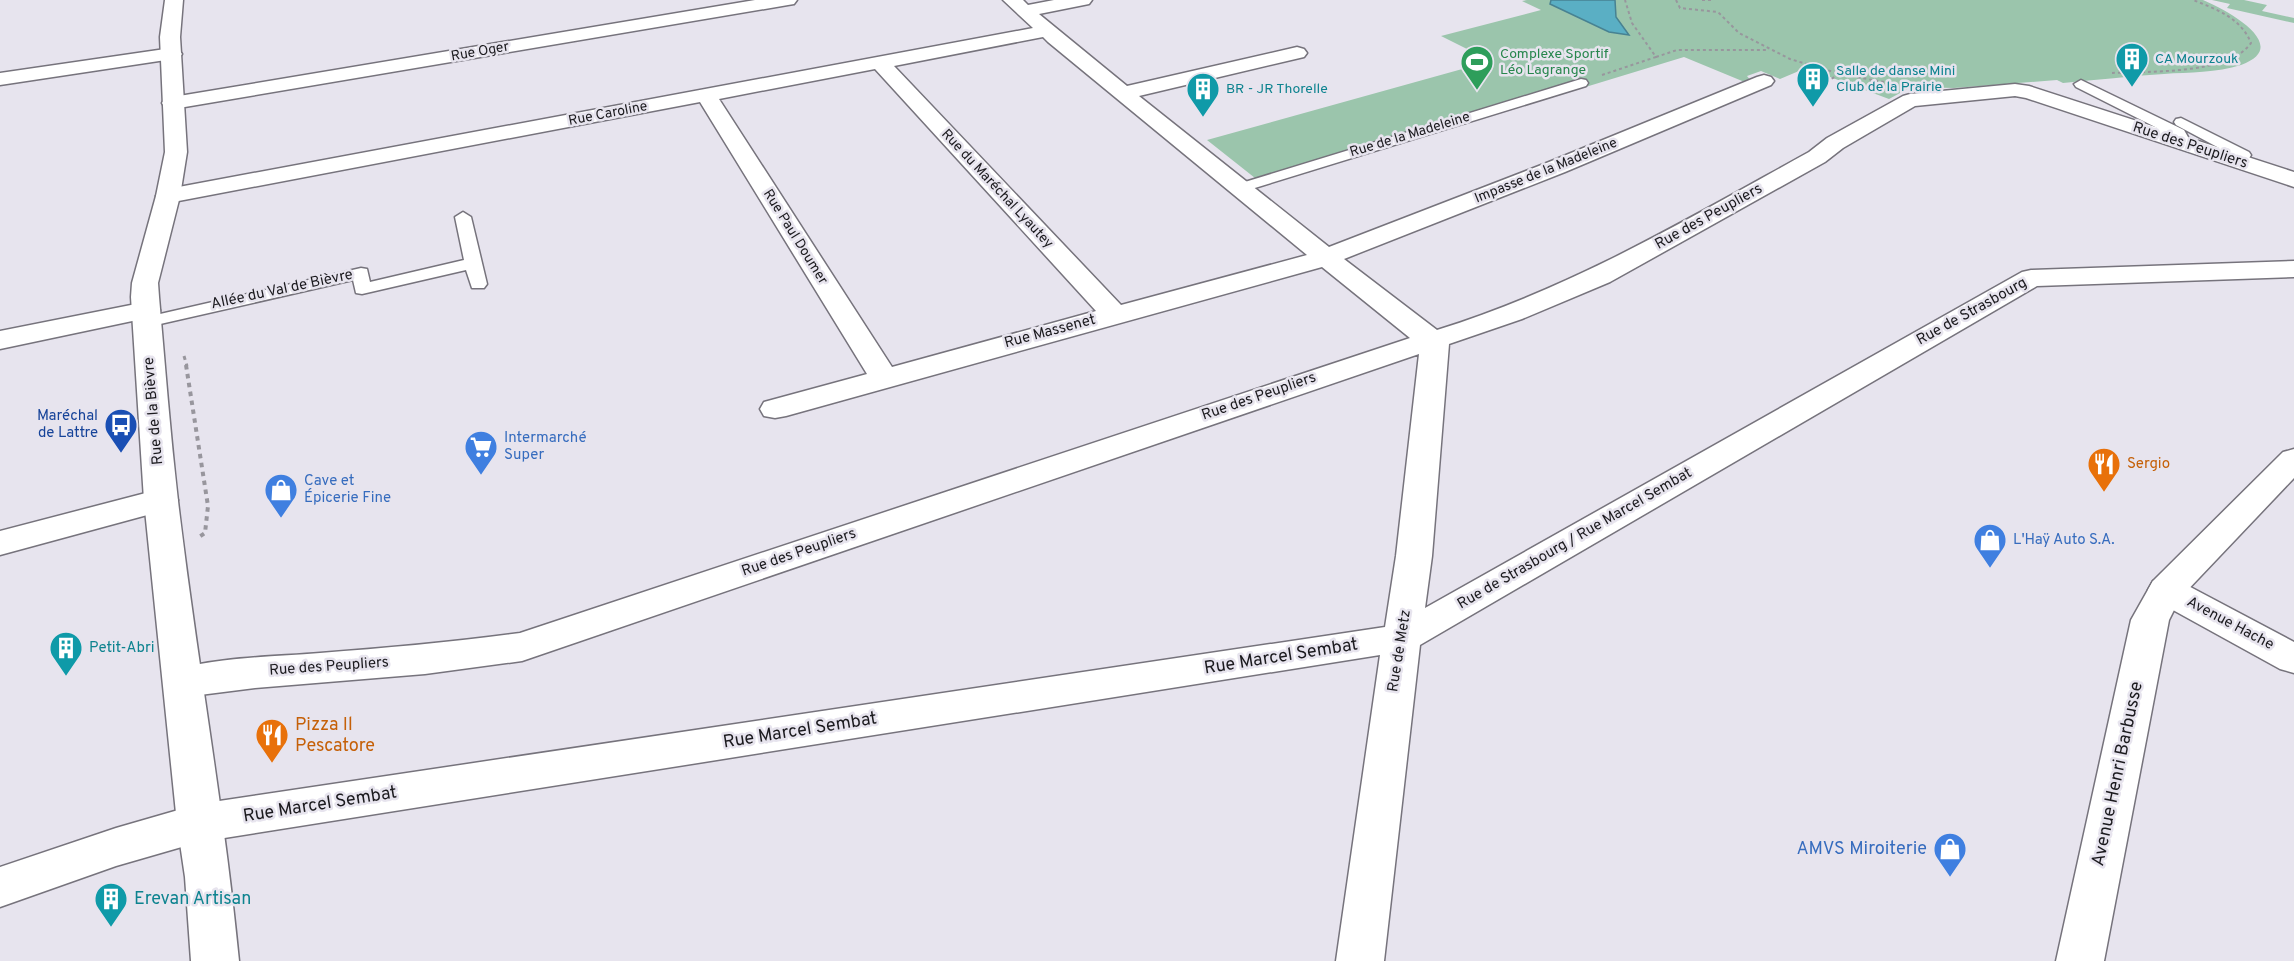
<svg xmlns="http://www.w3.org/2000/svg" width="2294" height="961" font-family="Overpass,sans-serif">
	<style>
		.green { fill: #9bc5ac }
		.water { fill: #5aafc4; stroke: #478292; stroke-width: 1.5 }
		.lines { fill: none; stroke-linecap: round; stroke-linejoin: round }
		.lane-casing { stroke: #76737c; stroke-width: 3 }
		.street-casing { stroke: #76737c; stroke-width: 3 }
		.secondary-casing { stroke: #76737c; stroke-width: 3 }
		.path-far2 { stroke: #98969d; stroke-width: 2; stroke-dasharray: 3 3; stroke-linecap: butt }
		.path-far1 { stroke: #98969d; stroke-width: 3; stroke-dasharray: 4 4; stroke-linecap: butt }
		.path { stroke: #98969d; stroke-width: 4; stroke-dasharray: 4.5 4.5; stroke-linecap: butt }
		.lane { fill: #fff; fill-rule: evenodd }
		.street { fill: #fff; fill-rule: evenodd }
		.secondary { fill: #fff; fill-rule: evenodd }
		.labels { text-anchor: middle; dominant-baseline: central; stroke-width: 5; stroke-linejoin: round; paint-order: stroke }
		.far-street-label { font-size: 14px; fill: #1b1a1e; stroke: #e7e4ee }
		.far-leisure-label { font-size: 14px; fill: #27864d; stroke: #e7e4ee; text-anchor: start }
		.far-culture-label { font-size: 14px; fill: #0d838f; stroke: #e7e4ee; text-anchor: start }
		.street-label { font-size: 15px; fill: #1b1a1e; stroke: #e7e4ee }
		.transit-label { font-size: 15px; fill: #164399; stroke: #e7e4ee; text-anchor: end }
		.shop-label { font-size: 15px; fill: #366cbe; stroke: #e7e4ee; text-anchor: start }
		.food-label { font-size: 15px; fill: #c56008; stroke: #e7e4ee; text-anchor: start }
		.culture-label { font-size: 15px; fill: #0d838f; stroke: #e7e4ee; text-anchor: start }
		.near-street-label { font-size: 18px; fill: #1b1a1e; stroke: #e7e4ee }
		.near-food-label { font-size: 18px; fill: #c56008; stroke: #e7e4ee; text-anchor: start }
		.near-shop-label { font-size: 18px; fill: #366cbe; stroke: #e7e4ee; text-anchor: end }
		.near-culture-label { font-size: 18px; fill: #0d838f; stroke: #e7e4ee; text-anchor: start }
	</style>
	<rect width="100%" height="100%" fill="#e7e4ee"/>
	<path class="green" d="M1527,0H2203C2225,9 2294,46 2241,65C2217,73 2189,72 2164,74C2130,76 2097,80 2063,83L2057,80L1954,88L1911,87L1889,99L1806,68L1780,79L1761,71L1747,76L1751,81L1747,83L1684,57L1273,182L1264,175L1255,178L1207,140L1491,61L1441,36L1541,10L1522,1Z
		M2212,0H2244L2267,5L2262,11L2294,18V23L2227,8L2230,4Z"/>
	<path class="water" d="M1615,0L1616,17L1629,35L1609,32L1550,4L1551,0Z"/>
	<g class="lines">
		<g class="lane-casing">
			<path id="lane" d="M1581,79L1586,80L1588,83L1586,86L1245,191H1235L1232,188L1235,185Z
				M2081,80L2184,130L2192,144L2185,148L2180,147L2173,136L2076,87L2074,84Z
				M2181,118L2249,152L2251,155L2245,165H2235L2233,162L2236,157L2176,125L2174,122L2176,119Z
				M463,212L471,217L487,284L484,288H472L466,270L362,294L356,293L353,280L147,327L141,326L138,322L141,318L147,317L361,268L367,269L370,282L464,260L455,217Z"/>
		</g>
		<g class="street-casing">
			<path id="street" d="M755,0H797L794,4L788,5L173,109L165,108L162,103L165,98L173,97Z
				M1003,0H1023L1028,5L1054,0H1092L1089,4L1039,14L1127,86L1297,47L1304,49L1307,53L1304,57L1139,96L1329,247L1549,162L1757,77L1764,75L1771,77L1774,81L1771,85L1565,172L1344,259L1437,330C1572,288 1686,220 1809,152L1827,138L1903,96L1910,94L2015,84L2029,86L2294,172V187L2026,98L2015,96L1915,106L1843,148L1825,162L1610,282L1522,319L1449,344L1432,556L1425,608L2022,272L2031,270L2294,261V277L2037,286L1420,645L1384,961H1336L1380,655L199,842L116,866L0,907V867L116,828L199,804L1385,627L1396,556L1419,354L522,661L425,674L255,688L184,697L170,693L164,682L170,671C217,657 271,657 320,653C387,648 454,642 520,633L1410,338L1322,267L786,416L775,418L764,416L760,409L764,402L867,374L700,102L168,203L159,201L156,196L159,191L168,189L1033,28ZM1043,37L1048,42L1307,255L1121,305L894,66ZM875,69L1096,311L892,367L719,99Z
				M172,48L179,50L182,54L179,58L0,85V73Z
				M146,302L156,304L160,310L156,316L0,349V331Z
				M161,489L173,492L178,500L173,508L0,555V531Z
				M2166,577L2179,581L2294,642V673L2280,669L2153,599L2148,590L2153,581Z"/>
		</g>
		<g class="secondary-casing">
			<path id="secondary" d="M165,0H183L180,37L187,152L180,196L158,283L159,297C165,365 170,433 178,501C196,655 224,807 239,961H191L185,877L177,823L144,500L131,297L132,283L156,196L165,152L160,37Z
				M2294,449V478L2180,598L2169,620L2104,961H2056L2131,620L2153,581L2283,452Z"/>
		</g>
		<path class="path-far2" d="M1676,0L1680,8L1718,12L1739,33L1790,59L1840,74L1889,83
			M1702,0H1713
			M1656,57L1677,50H1768
			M2112,73C2148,71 2229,75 2251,43C2241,18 2216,9 2193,0
			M1602,75L1656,57L1632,23L1625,0
			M1810,89L1839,75"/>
		<path class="path-far1" d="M184,356L187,366"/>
		<path class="path" d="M186,365L208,506L205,533L199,537"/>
		<use href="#lane" class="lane"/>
		<use href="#street" class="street"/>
		<use href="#secondary" class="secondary"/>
	</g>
	<defs>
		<g id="building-pin" transform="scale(1.725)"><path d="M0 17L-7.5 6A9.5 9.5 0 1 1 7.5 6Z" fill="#0f9aa8" stroke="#e7e4ee"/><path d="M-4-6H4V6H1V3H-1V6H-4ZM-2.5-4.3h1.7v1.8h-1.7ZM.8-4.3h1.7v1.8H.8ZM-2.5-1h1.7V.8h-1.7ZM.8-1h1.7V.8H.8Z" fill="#fff"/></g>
		<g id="stadium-pin" transform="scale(1.725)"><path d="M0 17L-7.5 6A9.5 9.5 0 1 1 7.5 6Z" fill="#2e9e5b" stroke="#e7e4ee"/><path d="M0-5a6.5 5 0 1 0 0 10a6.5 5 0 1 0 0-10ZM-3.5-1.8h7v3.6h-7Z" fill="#fff"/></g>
		<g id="bus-pin" transform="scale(1.725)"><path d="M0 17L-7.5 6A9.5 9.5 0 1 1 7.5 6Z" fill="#1a4fb4" stroke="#e7e4ee"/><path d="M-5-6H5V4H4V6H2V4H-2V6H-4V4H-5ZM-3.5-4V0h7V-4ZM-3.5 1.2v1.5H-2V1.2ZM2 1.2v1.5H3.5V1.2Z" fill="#fff"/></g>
		<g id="supermarket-pin" transform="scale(1.725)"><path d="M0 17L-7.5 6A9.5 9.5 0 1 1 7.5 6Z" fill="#3f7fe0" stroke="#e7e4ee"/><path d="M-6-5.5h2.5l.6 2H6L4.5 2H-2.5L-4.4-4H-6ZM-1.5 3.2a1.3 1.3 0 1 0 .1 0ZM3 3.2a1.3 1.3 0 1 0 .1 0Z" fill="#fff"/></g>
		<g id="restaurant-pin" transform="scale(1.725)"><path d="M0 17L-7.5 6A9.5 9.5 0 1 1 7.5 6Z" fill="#e8710a" stroke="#e7e4ee"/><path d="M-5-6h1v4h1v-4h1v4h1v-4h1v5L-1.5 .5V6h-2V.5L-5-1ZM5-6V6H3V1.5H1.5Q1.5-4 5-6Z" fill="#fff"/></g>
		<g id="shop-pin" transform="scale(1.725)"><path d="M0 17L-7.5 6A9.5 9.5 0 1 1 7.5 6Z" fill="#3f7fe0" stroke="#e7e4ee"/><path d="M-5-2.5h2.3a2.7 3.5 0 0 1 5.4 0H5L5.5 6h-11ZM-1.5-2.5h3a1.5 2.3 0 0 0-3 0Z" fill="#fff"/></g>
	</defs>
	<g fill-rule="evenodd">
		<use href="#building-pin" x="2132" y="59"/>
		<use href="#stadium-pin" x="1477" y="62"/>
		<use href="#building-pin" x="1813" y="79"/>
		<use href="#building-pin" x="1203" y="89"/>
		<use href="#bus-pin" x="121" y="425"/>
		<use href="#supermarket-pin" x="481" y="447"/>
		<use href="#restaurant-pin" x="2104" y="464"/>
		<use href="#shop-pin" x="281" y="490"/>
		<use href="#shop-pin" x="1990" y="540"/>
		<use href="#building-pin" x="66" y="648"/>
		<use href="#restaurant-pin" x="272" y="735"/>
		<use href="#shop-pin" x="1950" y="849"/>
		<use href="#building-pin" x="111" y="899"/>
	</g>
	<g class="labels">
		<g class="far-street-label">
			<text transform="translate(480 52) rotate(-10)">Rue Oger</text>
			<text transform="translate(608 114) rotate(-11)">Rue Caroline</text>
			<text transform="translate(1410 135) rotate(-17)">Rue de la Madeleine</text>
			<text transform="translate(1546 171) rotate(-22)">Impasse de la Madeleine</text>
			<text transform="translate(997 189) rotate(47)">Rue du Maréchal Lyautey</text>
			<text transform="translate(795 237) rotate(58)">Rue Paul Doumer</text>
		</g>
		<g class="far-leisure-label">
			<text x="1500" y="54">Complexe Sportif<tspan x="1500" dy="16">Léo Lagrange</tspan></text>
		</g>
		<g class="far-culture-label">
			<text x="2155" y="59">CA Mourzouk</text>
			<text x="1836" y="71">Salle de danse Mini<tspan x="1836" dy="16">Club de la Prairie</tspan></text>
			<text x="1226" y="89">BR - JR Thorelle</text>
		</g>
		<g class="street-label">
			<text transform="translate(2190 146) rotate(18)">Rue des Peupliers</text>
			<text transform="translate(1709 217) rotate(-29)">Rue des Peupliers</text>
			<text transform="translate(282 290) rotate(-12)">Allée du Val de Bièvre</text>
			<text transform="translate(1972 312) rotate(-29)">Rue de Strasbourg</text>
			<text transform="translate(1050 332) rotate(-15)">Rue Massenet</text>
			<text transform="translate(1259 397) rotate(-19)">Rue des Peupliers</text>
			<text transform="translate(154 411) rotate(-95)">Rue de la Bièvre</text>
			<text transform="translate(1575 539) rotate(-30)">Rue de Strasbourg / Rue Marcel Sembat</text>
			<text transform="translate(799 553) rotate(-19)">Rue des Peupliers</text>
			<text transform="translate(2230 624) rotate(28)">Avenue Hache</text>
			<text transform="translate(1400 651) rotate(-81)">Rue de Metz</text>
			<text transform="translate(329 667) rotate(-4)">Rue des Peupliers</text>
		</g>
		<g class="transit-label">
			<text x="98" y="416">Maréchal<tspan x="98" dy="17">de Lattre</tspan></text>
		</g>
		<g class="shop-label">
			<text x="504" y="438">Intermarché<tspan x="504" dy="17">Super</tspan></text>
			<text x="304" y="481">Cave et<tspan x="304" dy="17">Épicerie Fine</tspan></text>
			<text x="2013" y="540">L'Haÿ Auto S.A.</text>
		</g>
		<g class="food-label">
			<text x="2127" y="464">Sergio</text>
		</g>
		<g class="culture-label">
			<text x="89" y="648">Petit-Abri</text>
		</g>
		<g class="near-street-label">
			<text transform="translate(1281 657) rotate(-9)">Rue Marcel Sembat</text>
			<text transform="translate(800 731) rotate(-9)">Rue Marcel Sembat</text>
			<text transform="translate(2118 774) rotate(-78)">Avenue Henri Barbusse</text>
			<text transform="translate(320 805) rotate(-9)">Rue Marcel Sembat</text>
		</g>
		<g class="near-food-label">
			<text x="295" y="725">Pizza Il<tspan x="295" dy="21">Pescatore</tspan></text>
		</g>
		<g class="near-shop-label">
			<text x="1927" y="849">AMVS Miroiterie</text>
		</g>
		<g class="near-culture-label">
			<text x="134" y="899">Erevan Artisan</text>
		</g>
	</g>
</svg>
